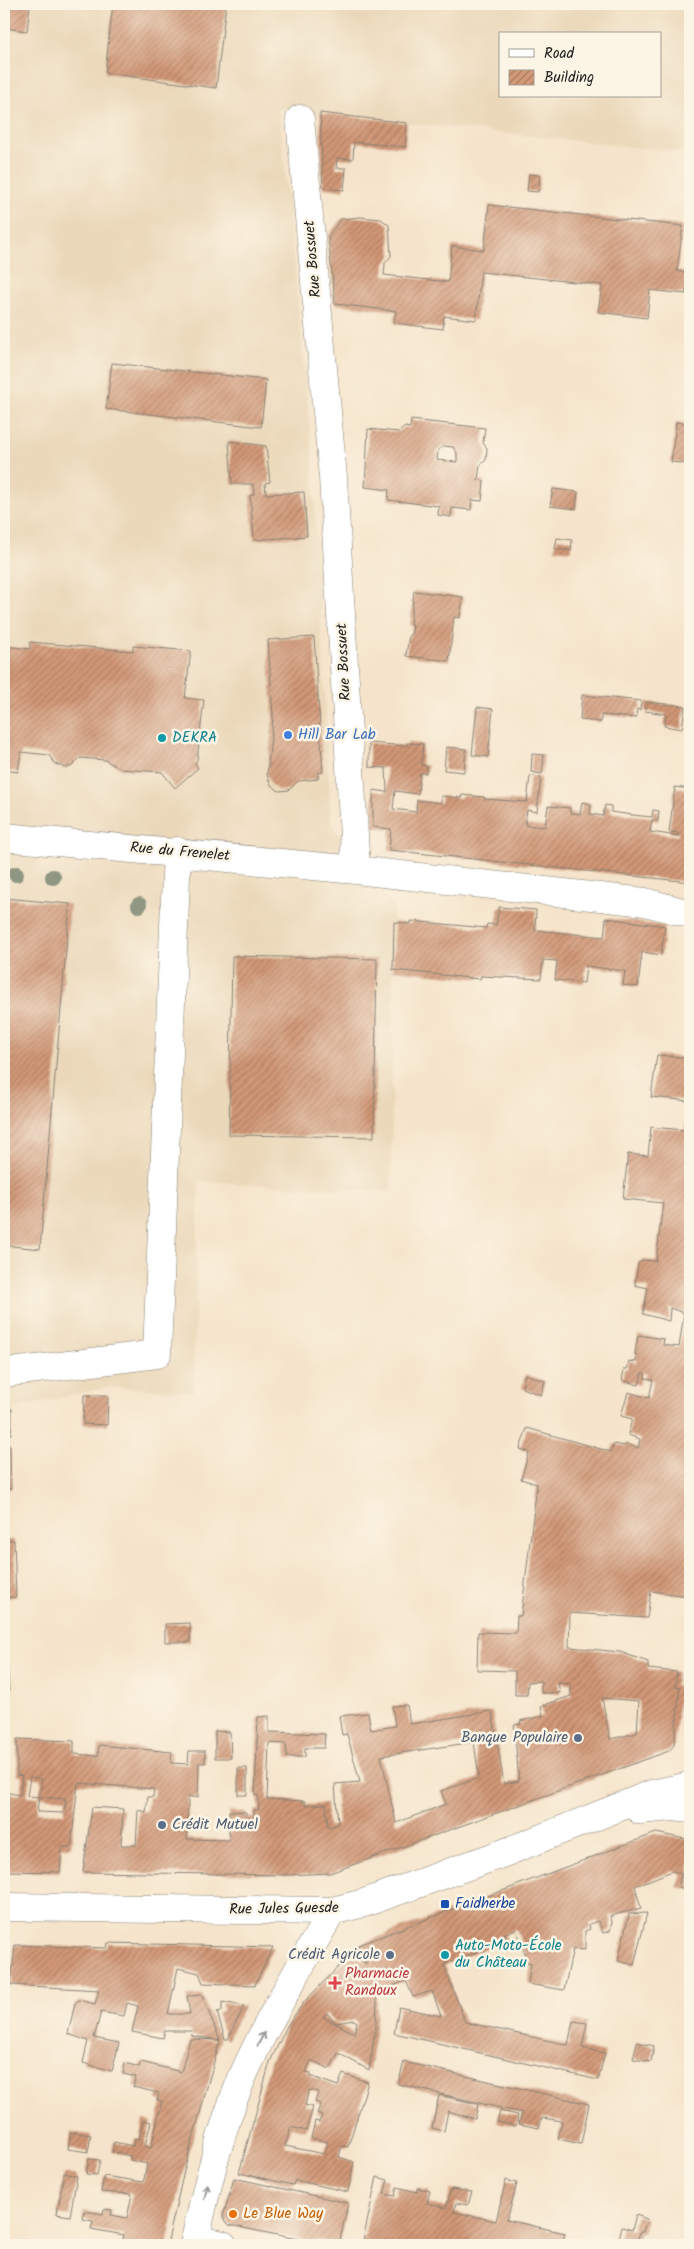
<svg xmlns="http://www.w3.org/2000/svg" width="694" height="2249" font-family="Kalam,sans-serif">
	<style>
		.built { fill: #ebd8ba; fill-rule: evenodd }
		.building { fill: url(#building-hatch); fill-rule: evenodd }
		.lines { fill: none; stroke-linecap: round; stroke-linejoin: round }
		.minor-casing { stroke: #888074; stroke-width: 29 }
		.minor { stroke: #fff; stroke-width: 28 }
		.tree { fill: #8f9681 }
		.oneway { stroke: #999 }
		.shop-dot { fill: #3f7fe0; stroke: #fcf5e5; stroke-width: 2 }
		.culture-dot { fill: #0f9aa8; stroke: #fcf5e5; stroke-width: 2 }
		.service-dot { fill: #5c6f8a; stroke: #fcf5e5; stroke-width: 2 }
		.transit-dot { fill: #1a4fb4; stroke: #fcf5e5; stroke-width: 2 }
		.health-dot { fill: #e0444e; stroke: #fcf5e5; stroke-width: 2 }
		.food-dot { fill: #e8710a; stroke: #fcf5e5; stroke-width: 2 }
		.labels { text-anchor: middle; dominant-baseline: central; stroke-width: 5; stroke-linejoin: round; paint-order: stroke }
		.street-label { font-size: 15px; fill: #1c1c1c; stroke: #fcf5e5 }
		.shop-label { font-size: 15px; fill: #366cbe; stroke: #fcf5e5; text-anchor: start }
		.culture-label { font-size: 15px; fill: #0d838f; stroke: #fcf5e5; text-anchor: start }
		.service-label { font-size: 15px; fill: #4e5e75; stroke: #fcf5e5; text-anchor: end }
		.transit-label { font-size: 15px; fill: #164399; stroke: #fcf5e5; text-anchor: start }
		.health-label { font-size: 15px; fill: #be3a42; stroke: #fcf5e5; text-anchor: start }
		.food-label { font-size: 15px; fill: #c56008; stroke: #fcf5e5; text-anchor: start }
	</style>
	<defs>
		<pattern id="building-hatch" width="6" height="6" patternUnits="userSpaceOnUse" patternTransform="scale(1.25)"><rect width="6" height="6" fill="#d29877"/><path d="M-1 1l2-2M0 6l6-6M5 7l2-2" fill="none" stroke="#aa7b61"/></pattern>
	</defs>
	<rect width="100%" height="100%" fill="#fcf5e5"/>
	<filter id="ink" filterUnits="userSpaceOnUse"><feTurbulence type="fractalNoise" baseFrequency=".02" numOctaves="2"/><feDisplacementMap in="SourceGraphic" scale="10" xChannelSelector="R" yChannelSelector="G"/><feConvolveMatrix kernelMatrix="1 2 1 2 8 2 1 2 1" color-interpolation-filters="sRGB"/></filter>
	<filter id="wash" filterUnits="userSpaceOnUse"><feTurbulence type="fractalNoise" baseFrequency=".0096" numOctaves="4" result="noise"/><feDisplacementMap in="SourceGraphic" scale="20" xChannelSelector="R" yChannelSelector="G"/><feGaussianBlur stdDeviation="1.12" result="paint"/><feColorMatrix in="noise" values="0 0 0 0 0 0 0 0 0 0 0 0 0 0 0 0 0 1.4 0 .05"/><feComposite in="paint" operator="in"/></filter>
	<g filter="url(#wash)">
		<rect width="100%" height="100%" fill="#f5e4cb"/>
		<path class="built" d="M4,4H690V153L279,109L312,450L331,823L394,908L391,1192L199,1181L193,1392L108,1387L12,1409H4ZM500,34H660V96H500Z"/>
		<g id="blocks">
			<path class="building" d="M4,4H30L27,31L4,28Z
				M113,4H226L216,88L105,73Z
				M320,113L407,123L405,147L354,142L353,159L337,158L336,168H346L344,190L323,188Z
				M529,174L540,175L538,192L527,191Z
				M489,205L683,226L677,271L688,273L686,294L650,290L647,318L598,312L602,285L481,272L476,320L444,316L443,329L394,323L396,311L335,304L328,236L341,219L360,217L381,219L389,225L391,256L385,263L384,275L448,282L452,246L484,250Z
				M112,363L266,380L261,427L106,409Z
				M411,420L485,428L483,443L487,448L486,460L480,465L478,480L484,481L482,501L472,500L471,510L452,508L451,517L438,515L439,506L388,500L389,490L365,487L368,429L399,432L405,427L410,428ZM444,446L453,447L457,453V462L437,460L438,450Z
				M676,422L690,424V464L671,462Z
				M229,441L266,446L270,482L265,483L266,494L304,492L307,536L254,540L250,495H254L253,484H232Z
				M553,489L578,492L576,509L550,506Z
				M557,538L572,540L571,551L555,549Z
				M414,591L463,597L460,618L454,617L449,661L406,656L409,635H411L413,626L410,625Z
				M314,637L323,772L318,773V779L298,781L289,790L279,791L271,785L267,775L273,717L268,640Z
				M30,642L133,651V646L191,651L185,698L204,700L197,760L195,763L198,768L175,788L162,772L121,769L105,760L80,758L72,766L66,768L55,764L49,755L21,752L18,772L4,770V646L30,649Z
				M582,695L641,701L640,710L637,709L636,718L601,715V722L580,720Z
				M646,702L685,706L682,729L664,726L666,714L645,711Z
				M477,707L493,709L488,757L472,755Z
				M369,743L407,746V743L423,744L421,765L427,766L426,773H420L418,794L395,791L393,809L416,812L417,800L441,803V796L461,798L462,795L484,797V799L527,802L530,776L541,777L537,812L527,810L525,825L545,827L548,806L570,808V813L580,814L582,802L591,804L590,814L603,816L605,805L611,806V812L632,815L652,817L653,810L659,811L658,821L652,820L650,832L678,836V833L669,832L675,787L690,789V882L389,850L391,829L373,827V790L387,792L386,768L369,767Z
				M446,747L466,749L464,772L444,770Z
				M532,754L544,755L542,774L531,772Z
				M4,898L70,904L40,1249L4,1245Z
				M499,907L536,910L535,930L604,937L606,918L665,926L661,955L642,952L638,987L623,985L625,971L586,966L584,983L555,980L557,961L543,960L541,979L481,976L480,979L393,970L394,922L411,924V921L486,928L487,924L496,925Z
				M232,956L377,959L374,1137L229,1135Z
				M689,992H690V1018L686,1017Z
				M657,1055L690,1058V1101L651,1097Z
				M686,1116L690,1117L688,1219H690V1578L688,1596L651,1591L647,1618L570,1613L569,1647L620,1652L648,1662V1669L677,1672L675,1686L680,1687L674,1745L669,1751L330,1873L286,1875L83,1872L92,1807L123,1809L121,1845H136L138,1810L146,1812L148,1797H153L154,1789L78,1783L71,1847H62L60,1872L4,1871V1792L20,1795L22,1776L17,1775V1739L74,1741V1754L98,1756L99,1745L172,1752L171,1763L188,1764L189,1751H205V1763H199L198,1797H188L187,1839L229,1840V1811L246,1812V1818H254V1810H259L258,1795L255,1796L258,1717L269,1716V1732L325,1734L324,1748H305V1757H287L286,1744L269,1743L267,1799L305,1801V1805L326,1804L328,1827L338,1824L335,1784L360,1782L347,1734L342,1735L339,1716L368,1713L371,1730L395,1726L392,1706L407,1705L410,1724L492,1711L504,1784L519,1781L514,1725L521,1724L520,1721L543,1716L541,1706L571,1696V1684L558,1683L560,1693H541V1681L528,1682L527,1695H515V1671L477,1670L478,1632L516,1633L517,1616H521L537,1484L521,1479L529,1452L520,1449L527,1428L611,1452L614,1444L625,1446L626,1444L638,1448L640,1439L628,1435L632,1419L621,1416L628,1392L649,1398L653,1380L645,1378V1373H642L639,1385L622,1380L624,1369H627L629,1361L636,1362L637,1355L635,1354L638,1335L664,1339L663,1345L679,1347L684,1313L670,1308L669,1321L643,1314L648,1288L635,1285L638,1263L643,1260L656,1261L663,1203L623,1199L628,1154L648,1156L651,1127L685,1130ZM602,1698L639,1701L637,1733L610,1739ZM474,1742L479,1778L441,1791L446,1804L396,1823L381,1756ZM30,1777L42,1779L39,1797L66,1799L64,1813L37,1812L39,1797L27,1796Z
				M525,1374L545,1381L541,1395L522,1388Z
				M84,1395H108L107,1425L83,1424Z
				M4,1409H12L11,1434H4Z
				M4,1446H10L11,1489H4Z
				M4,1540H14L16,1597L4,1598Z
				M190,1623V1642H165V1624Z
				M7,1657L9,1692L4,1693V1658Z
				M215,1731L230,1732L231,1758H215Z
				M238,1768H247V1795H238Z
				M656,1833L690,1840V1890L678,1887L682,1874L672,1871L635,1886L641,1908L610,1916L612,1922L610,1931L603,1933L598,1921L589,1924L590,1929L585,1931V1950L573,1949L564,1990L528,1984L531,1962L528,1963L516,1929L504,1934L507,1940L444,1965L465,2022L568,2045L573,2021L587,2023L582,2048L605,2053L598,2080L394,2033L399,2007L441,2016L432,1991L413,1997L406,1981L375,1992L377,2001L376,2026L369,2070L338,2053L330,2069L311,2060L306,2072L311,2073L310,2076L338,2086L343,2074L368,2082L348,2147L342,2146L339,2157L354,2162L348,2192L295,2180L293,2185L239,2173L270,2062L287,2026L304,2002L353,1952L366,1964L358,1945ZM327,2013L336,2023L354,2020L357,2022L354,2033L323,2017ZM309,2090L318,2092L315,2102L321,2104L317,2113L322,2115L319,2122L315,2121L311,2138L328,2142L324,2154L285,2146L291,2127L306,2131L313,2107L305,2105Z
				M647,1913L634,1965L618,1961L629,1914Z
				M108,1943L273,1947L255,1985L203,1983L199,1973L178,1968L168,2014H190L187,1996L202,1995L220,2040L184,2171L167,2245H121L124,2235L91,2229L93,2221L82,2219L84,2211L103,2214L104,2209L112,2210L111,2215L127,2218L132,2194L101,2192L104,2176L143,2182L144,2179L147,2164L130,2160L131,2156L112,2152L114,2142L133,2146L135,2138L139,2139L143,2120L151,2122L145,2146L151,2148L162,2101L157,2100L159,2093L133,2087L136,2077L123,2074L125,2063L139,2067L141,2062L181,2072L190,2039L220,2040L192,2036L191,2031H165L163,2038L132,2032L138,2006L127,2003L124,2016L101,2012L94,2038L119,2043L112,2071L83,2063L88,2041L68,2034L75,2003L79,2000L95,2004L99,1990L11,1985L15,1945L107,1948Z
				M4,1945H9L5,2002H4Z
				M222,2002L244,2006L228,2039H225L217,2012L222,2011Z
				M637,2042L654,2046L651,2062L633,2059Z
				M404,2062L589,2104L581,2144L558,2139L562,2121L542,2118L539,2128L519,2124L522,2113L398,2084Z
				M439,2095L478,2104L475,2119L448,2111L444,2131L432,2128Z
				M500,2111L518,2115L516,2126L497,2122Z
				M71,2132L91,2135L88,2152L68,2149Z
				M89,2159L100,2160L97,2175L86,2174Z
				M64,2173L77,2176L70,2216L57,2214Z
				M377,2177L388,2180L384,2194L395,2196L397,2187L417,2192V2188L430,2191L427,2203L446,2208L451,2189L472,2192L468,2205L456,2203L454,2212L496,2221L506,2180L517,2183L507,2220L565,2233L562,2245H362Z
				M234,2178L348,2203L339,2245L316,2240V2243L229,2225L223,2217Z
				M636,2215L647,2219L643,2232H640L636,2245H617L622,2227L632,2230Z"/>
		</g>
	</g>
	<g filter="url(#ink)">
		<use href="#blocks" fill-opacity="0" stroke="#888074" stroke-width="1"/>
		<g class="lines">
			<g class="minor-casing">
				<path id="minor" d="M300,119L333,477L356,870L645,902L690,914
					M4,837L356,870
					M4,1373L157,1354L177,851
					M640,1810L673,1807L690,1809
					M4,1907L332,1911L364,1903L504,1853L652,1794L690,1786
					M195,2239L223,2245
					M194,2245C206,2189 220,2131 242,2078C267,2020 301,1966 332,1911"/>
			</g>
			<use href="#minor" class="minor"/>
		</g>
		<g class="tree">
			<circle cx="16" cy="874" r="8"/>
			<circle cx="53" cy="877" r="8"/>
			<circle cx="139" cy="905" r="8"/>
		</g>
		<defs><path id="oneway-shaft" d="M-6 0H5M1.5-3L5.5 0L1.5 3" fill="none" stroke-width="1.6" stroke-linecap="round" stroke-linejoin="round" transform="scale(1.25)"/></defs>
		<g class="oneway">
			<use href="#oneway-shaft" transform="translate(261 2039) rotate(-63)"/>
			<use href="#oneway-shaft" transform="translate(206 2192) rotate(-76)"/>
		</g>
	</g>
	<circle class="shop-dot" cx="288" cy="735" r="5"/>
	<g class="culture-dot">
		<circle cx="162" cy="738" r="5"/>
		<circle cx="445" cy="1955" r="5"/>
	</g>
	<g class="service-dot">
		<circle cx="578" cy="1738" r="5"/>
		<circle cx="162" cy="1825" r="5"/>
		<circle cx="390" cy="1955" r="5"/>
	</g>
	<rect class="transit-dot" x="440" y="1899" width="10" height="10" rx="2.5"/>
	<path class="health-dot" d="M332.5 1975.5h5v5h5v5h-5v5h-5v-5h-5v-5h5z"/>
	<circle class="food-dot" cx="233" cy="2214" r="5"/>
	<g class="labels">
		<g class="street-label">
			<text transform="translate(313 259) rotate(-95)">Rue Bossuet</text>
			<text transform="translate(344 662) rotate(-93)">Rue Bossuet</text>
			<text transform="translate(180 852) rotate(5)">Rue du Frenelet</text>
			<text transform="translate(284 1909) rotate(-1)">Rue Jules Guesde</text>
		</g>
		<g class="shop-label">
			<text x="298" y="735">Hill Bar Lab</text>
		</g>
		<g class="culture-label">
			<text x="172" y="738">DEKRA</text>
			<text x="455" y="1946">Auto-Moto-École<tspan x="455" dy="17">du Château</tspan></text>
		</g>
		<g class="service-label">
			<text x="568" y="1738">Banque Populaire</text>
			<text x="172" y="1825" text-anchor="start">Crédit Mutuel</text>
			<text x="380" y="1955">Crédit Agricole</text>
		</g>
		<g class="transit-label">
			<text x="455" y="1904">Faidherbe</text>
		</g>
		<g class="health-label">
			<text x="345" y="1974">Pharmacie<tspan x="345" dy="17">Randoux</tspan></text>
		</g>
		<g class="food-label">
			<text x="243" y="2214">Le Blue Way</text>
		</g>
	</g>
	<rect width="694" height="2249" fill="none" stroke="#fcf5e5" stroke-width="20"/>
	<rect x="499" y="32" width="162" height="65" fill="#fcf5e5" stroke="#a29e95"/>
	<rect x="509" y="49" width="25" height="8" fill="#ffffff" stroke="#a29e95"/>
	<text x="544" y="58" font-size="15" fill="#1c1c1c">Road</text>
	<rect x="509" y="70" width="25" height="15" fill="url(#building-hatch)" stroke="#a29e95"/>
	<text x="544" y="82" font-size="15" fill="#1c1c1c">Building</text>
</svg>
